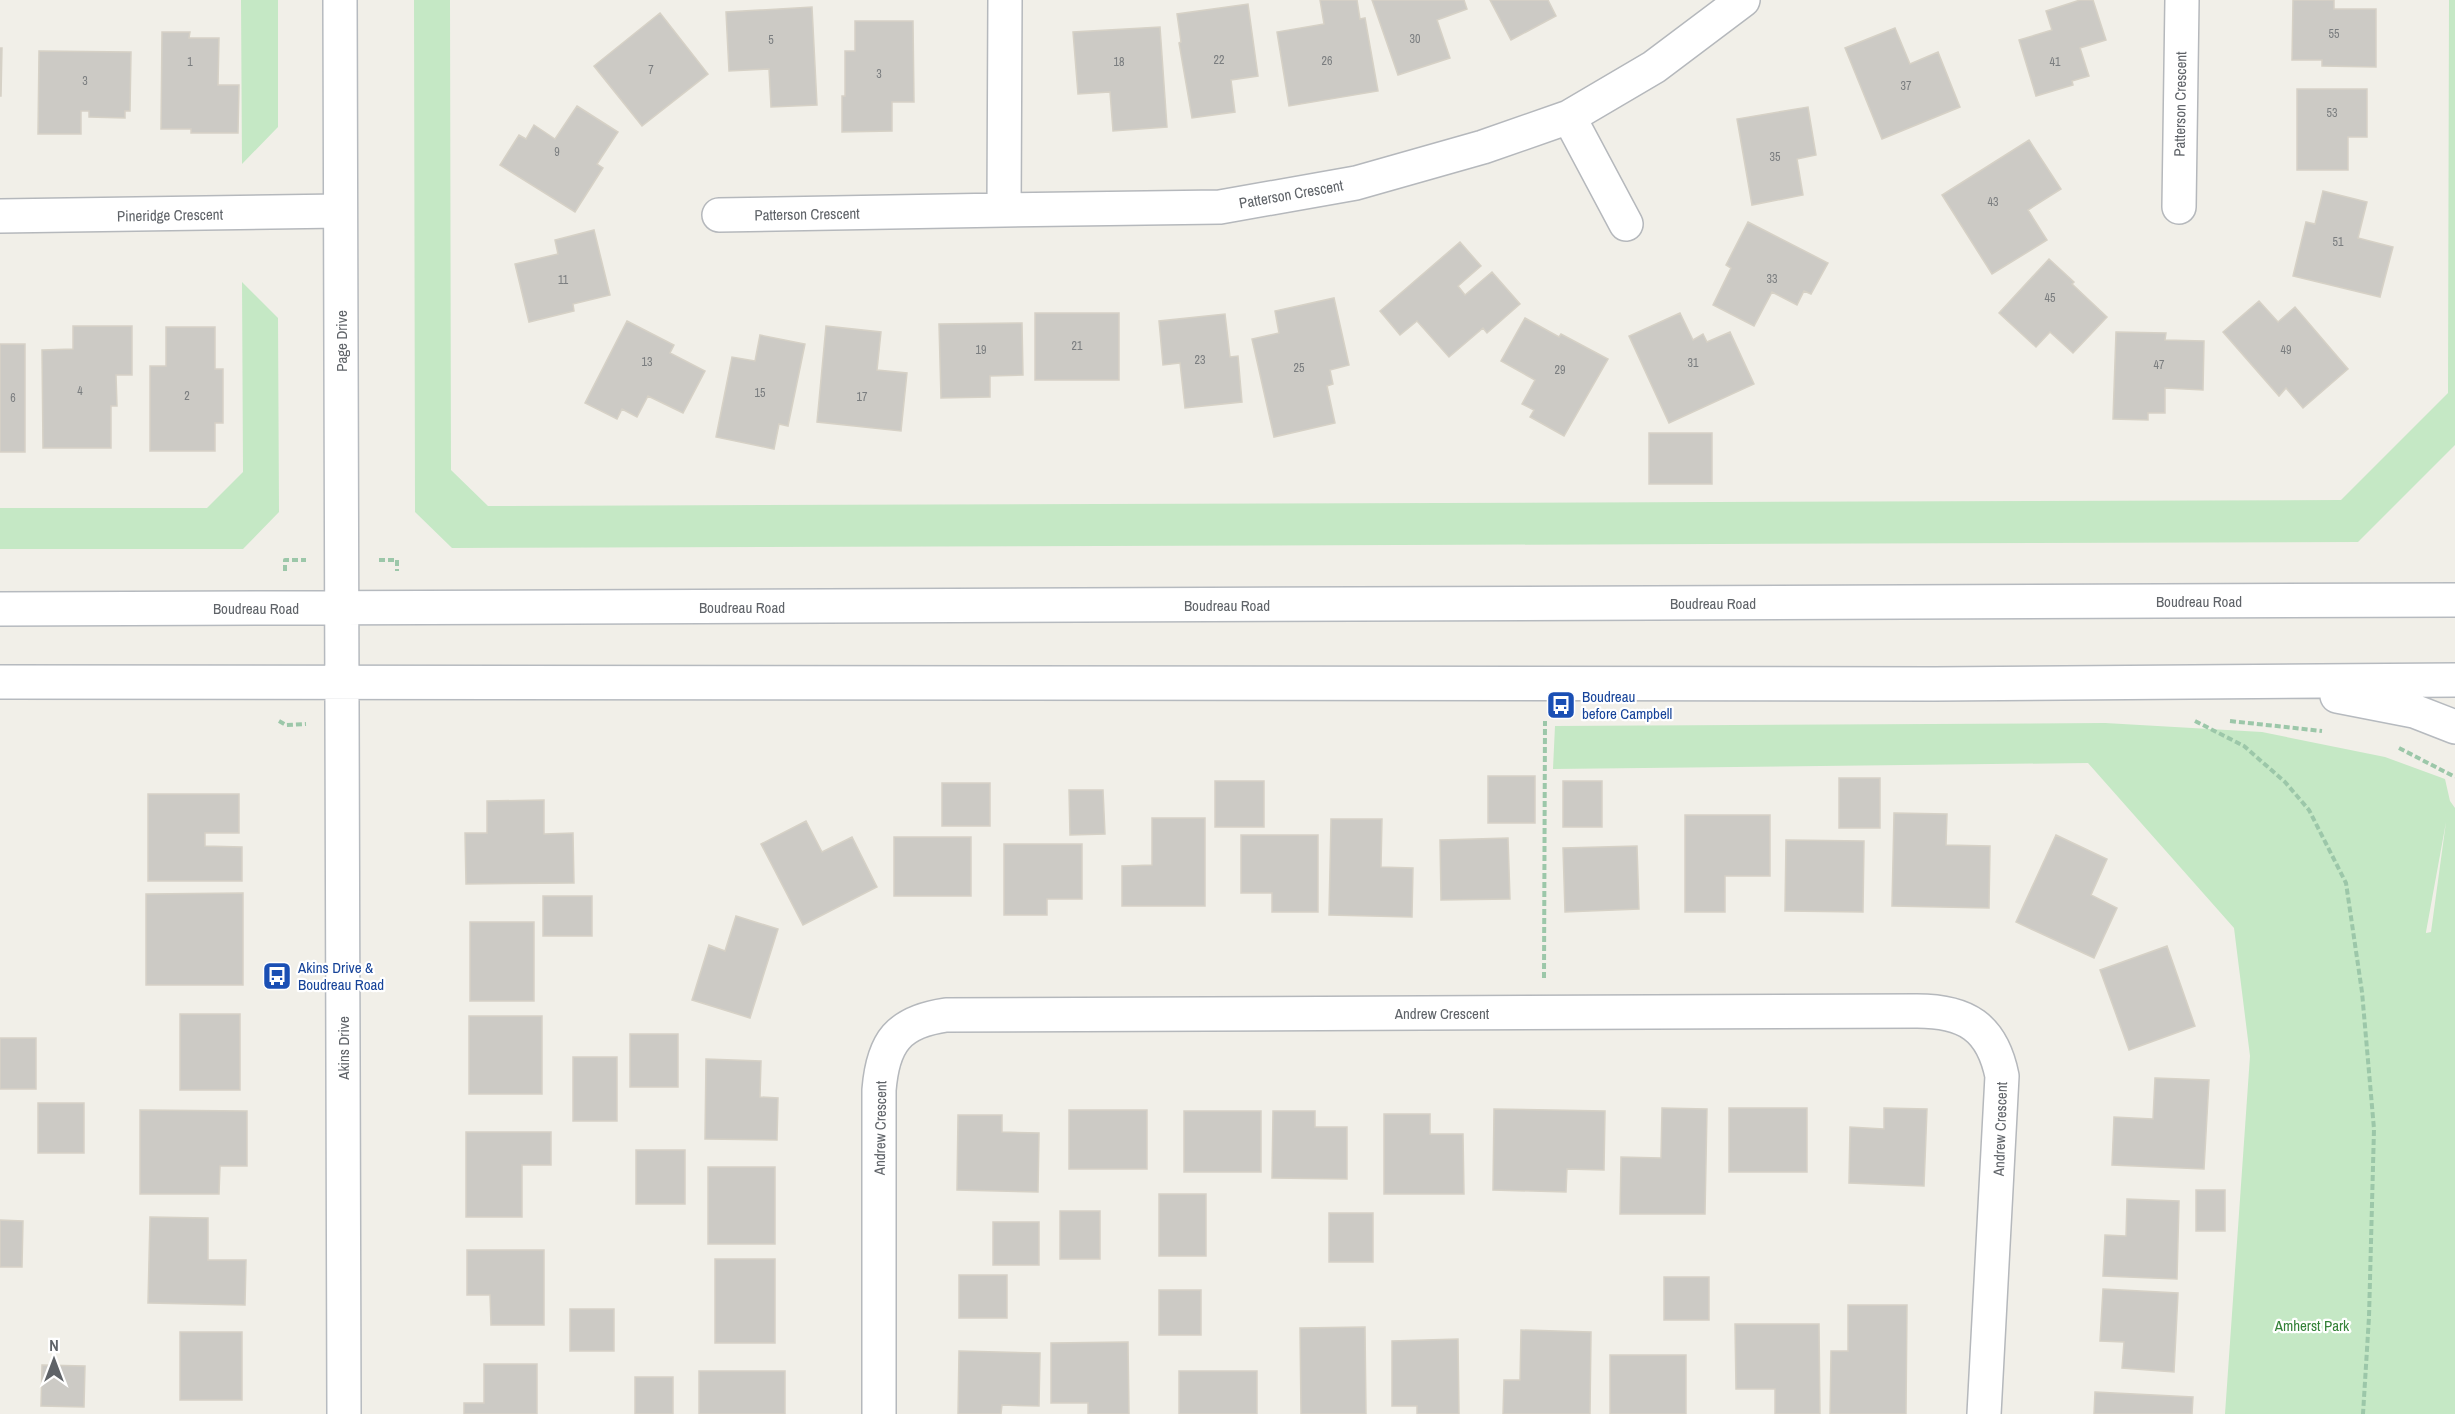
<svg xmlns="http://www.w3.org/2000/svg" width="2455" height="1414" font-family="'Archivo Narrow',sans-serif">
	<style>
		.green { fill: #c5e8c5; fill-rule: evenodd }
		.building { fill: #cccac5; stroke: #d6d1c6; stroke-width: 1.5 }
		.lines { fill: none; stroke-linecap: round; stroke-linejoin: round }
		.street-casing { stroke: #b5b8bc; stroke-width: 36 }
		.secondary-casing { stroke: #b6babf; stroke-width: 36 }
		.path { stroke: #9cc7a9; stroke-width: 4; stroke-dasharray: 6 3; stroke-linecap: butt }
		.street { stroke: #fff; stroke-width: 33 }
		.secondary { stroke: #fff; stroke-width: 33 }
		.labels { text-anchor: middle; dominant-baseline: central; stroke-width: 4.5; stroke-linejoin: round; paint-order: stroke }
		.number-label { font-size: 12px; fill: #7a7d7f }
		.street-label { font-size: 15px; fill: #5f6368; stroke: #fff }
		.transit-label { font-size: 15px; fill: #164399; stroke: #fff; text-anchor: start }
		.park-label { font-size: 15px; fill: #348238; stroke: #fff }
	</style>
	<rect width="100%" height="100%" fill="#f1efe8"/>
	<path class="green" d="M241,0H278V127L242,164Z
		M414,0H450L451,470L488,506L2341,500L2448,393L2449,0H2455V445L2358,542L452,548L415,512Z
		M242,282L278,318L279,512L243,549H0V508H207L243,472Z
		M2105,723L2262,732L2385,757L2445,779L2450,801L2455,808V1414H2225L2250,1056L2234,928L2088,763L1553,769L1555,726ZM2446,822L2431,932L2426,933V932Z"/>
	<path class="building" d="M1320,0H1357L1360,19L1365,18L1378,91L1289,106L1277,32L1324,24Z
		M1372,0H1464L1467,9L1437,20L1450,58L1398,75Z
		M1490,0H1548L1556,16L1511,40Z
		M2080,0H2093L2106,40L2080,48L2089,76L2072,81L2073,85L2036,96L2019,40L2052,30L2046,11Z
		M2293,0H2334V9H2376V67L2322,66V60H2292Z
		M1248,4L1258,76L1231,80L1235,112L1192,118L1179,43L1181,42L1177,14Z
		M812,7L817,105L771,107L769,69L729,71L726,12Z
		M660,13L708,74L642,126L594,66Z
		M855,21H913L914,102H892V131L842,132V96H845V51H855Z
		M1160,27L1167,127L1113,131L1110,92L1078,94L1073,32Z
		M1895,28L1910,64L1938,52L1960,107L1882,139L1845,48Z
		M162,32H190L189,38H219L218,85H239L238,133H191V129H161Z
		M0,48H2L1,96H0Z
		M39,51L131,52L130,111H125V118L89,117V111H81V134H38Z
		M2297,89H2367V137H2348V170H2297Z
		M577,106L618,132L597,164L603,168L575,212L500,165L519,135L526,139L534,125L555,139Z
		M1808,107L1816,155L1797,159L1803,195L1752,205L1737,119Z
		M2029,140L2061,189L2028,210L2047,240L1992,274L1942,195Z
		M2323,191L2367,202L2358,238L2393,247L2380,297L2293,276L2306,222L2315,224Z
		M1748,222L1828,263L1811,294L1804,291L1797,305L1772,292L1754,326L1713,305L1731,268L1726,265Z
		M594,230L610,295L573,304L574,311L529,322L515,264L558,254L555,240Z
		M1460,242L1481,266L1458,286L1465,295L1492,272L1520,304L1487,333L1483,328L1449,357L1417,321L1400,335L1380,311Z
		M2049,259L2074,282L2072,284L2107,317L2073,353L2050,332L2036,347L1999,313Z
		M1334,298L1349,365L1330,370L1333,384L1327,386L1335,423L1274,437L1252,339L1279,333L1275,311Z
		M2259,301L2278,322L2295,307L2348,369L2303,408L2286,388L2279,396L2223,332Z
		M1035,313H1119V380H1035Z
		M1680,313L1693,340L1703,334L1707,342L1730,332L1754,384L1669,423L1629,336Z
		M1225,314L1230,357L1238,356L1242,402L1185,408L1180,363L1163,365L1159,321Z
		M1525,318L1559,337L1561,334L1608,359L1564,436L1530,417L1534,410L1522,404L1535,380L1501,361Z
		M627,321L674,345L670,353L705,371L683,413L648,396L637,417L622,409L617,419L585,403Z
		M1022,323L1023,375L990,376V397L941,398L939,324Z
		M73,326H132V375H116L117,406H111V448H43L42,350L73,349Z
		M826,326L881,332L877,370L907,373L901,431L817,422Z
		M166,327H215V369H223V423H215V451H150V366H166Z
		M2116,332L2166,333L2165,340L2204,341L2203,390L2165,388V413H2148V420L2113,419Z
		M760,335L805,344L788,426L779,424L774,449L716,437L732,357L755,361Z
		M0,344H25V452H0Z
		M1649,433H1712V484H1649Z
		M1488,776H1535V823H1488Z
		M1839,778H1880V828H1839Z
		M1215,781H1264V827H1215Z
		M1563,781H1602V827H1563Z
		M942,783H990V826H942Z
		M1069,790H1103L1105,834L1070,835Z
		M148,794H239V833H205V846L242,847V881H148Z
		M544,800V834L573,833L574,883L466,884L465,833H487V801Z
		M1894,813L1947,814L1946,845L1990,846L1989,908L1892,906Z
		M1685,815H1770V876H1725V912H1685Z
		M1152,818H1205V906H1122V866L1152,865Z
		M1331,819H1382L1381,867L1413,868L1412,917L1329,915Z
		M806,821L822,852L852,837L877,887L803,925L761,844Z
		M1241,835H1318V912H1272V893H1241Z
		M2056,835L2107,859L2091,895L2117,908L2094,958L2016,922Z
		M894,837H971V896H894Z
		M1508,838L1510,899L1441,900L1440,840Z
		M1786,840L1864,841L1863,912L1785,911Z
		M1004,844H1082V899H1047V915H1004Z
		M1637,846L1639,909L1565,912L1563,848Z
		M243,893V985H146V894Z
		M543,896H592V936H543Z
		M736,916L778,929L750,1018L692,1000L709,945L725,951Z
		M470,922H534V1001H470Z
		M2167,946L2195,1026L2129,1050L2100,970Z
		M180,1014H240V1090H180Z
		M469,1016H542V1094H469Z
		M630,1034H678V1087H630Z
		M0,1038H36V1089H0Z
		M573,1057H617V1121H573Z
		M706,1059L761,1061L760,1097L778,1098L777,1140L705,1139Z
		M2155,1078L2209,1080L2204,1169L2112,1165L2114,1117L2153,1119Z
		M38,1103H84V1153H38Z
		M1662,1108L1707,1109L1705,1214H1620L1621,1157L1661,1158Z
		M1729,1108H1807V1172H1729Z
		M1884,1108L1927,1109L1924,1186L1849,1183L1850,1127L1884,1129Z
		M1494,1109L1605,1111L1604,1170L1567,1169L1566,1192L1493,1190Z
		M140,1110L247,1111V1166H220L219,1194H140Z
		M1069,1110H1147V1169H1069Z
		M1184,1111H1261V1172H1184Z
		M1273,1111H1315V1127H1347V1179L1272,1178Z
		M1384,1114H1430V1134H1463L1464,1194H1384Z
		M958,1115H1002V1132L1039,1133L1038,1192L957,1190Z
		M466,1132H551V1165H522V1217H466Z
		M636,1150H685V1204H636Z
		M708,1167H775V1244H708Z
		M2196,1190H2225V1231H2196Z
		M1159,1194H1206V1256H1159Z
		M2127,1199L2179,1201L2177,1279L2103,1276L2105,1235L2126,1236Z
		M1060,1211H1100V1259H1060Z
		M1329,1213H1373V1262H1329Z
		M150,1217L208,1218V1260H246L245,1305L148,1303Z
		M0,1220L23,1221L22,1267H0Z
		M993,1222H1039V1265H993Z
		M467,1250H544V1325H491L490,1295H467Z
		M715,1259H775V1343H715Z
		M959,1275H1007V1318H959Z
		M1664,1277H1709V1320H1664Z
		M2103,1289L2178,1293L2174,1372L2122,1368L2124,1342L2100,1341Z
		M1159,1290H1201V1335H1159Z
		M1848,1305H1907L1906,1414H1830L1831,1351H1848Z
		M570,1309H614V1351H570Z
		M1735,1324H1819L1820,1414H1775V1389H1736Z
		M1365,1327L1366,1414H1301L1300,1328Z
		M1521,1330L1591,1332L1590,1414H1503L1504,1380H1520Z
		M180,1332H242V1400H180Z
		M1458,1339L1459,1414H1417V1406H1392V1341Z
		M1128,1342L1129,1414H1088V1403H1051V1343Z
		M959,1351L1040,1353L1039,1406L1002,1405L1001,1414H958Z
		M1610,1355H1686V1414H1610Z
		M484,1364H537V1414H464V1403H484Z
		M42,1365L85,1366L84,1407L41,1406Z
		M699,1371H785V1414H699Z
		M1179,1371H1257V1414H1179Z
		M635,1377H673V1414H635Z
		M2095,1392L2193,1397L2192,1414H2094Z"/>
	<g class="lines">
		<g class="street-casing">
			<path id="street" d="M1005,0L1004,210L1220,207L1356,183L1483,147L1569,117L1654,67L1743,0
				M1569,117L1626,224
				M2179,207L2182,0
				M719,215L1004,210
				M0,216L340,211
				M879,1414V1090C883,1042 898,1022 946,1015L1917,1011C1966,1011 1992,1027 2002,1076L1984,1414"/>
		</g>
		<g class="secondary-casing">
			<path id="secondary" d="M340,0L344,1414
				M0,609L2455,600
				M0,682L1934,684L2455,680
				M2337,696L2414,711L2455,727"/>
		</g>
		<path class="path" d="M379,560H397V571
			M285,571V560H306
			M279,721L286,725L306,724
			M2195,721L2244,746L2285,782L2309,810L2346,883L2362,992L2374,1129L2369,1317L2363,1414
			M2230,721L2322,731
			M2399,748L2455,777
			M1544,978L1545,721"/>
		<use href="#street" class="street"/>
		<use href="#secondary" class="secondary"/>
	</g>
	<defs>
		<g id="bus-square" transform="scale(1.5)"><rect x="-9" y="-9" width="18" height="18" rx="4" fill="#1a4fb4" stroke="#fff"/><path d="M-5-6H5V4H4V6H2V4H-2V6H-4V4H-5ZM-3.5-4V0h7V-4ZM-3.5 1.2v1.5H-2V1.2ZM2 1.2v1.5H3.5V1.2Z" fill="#fff"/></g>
	</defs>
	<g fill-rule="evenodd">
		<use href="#bus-square" x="1561" y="705"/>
		<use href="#bus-square" x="277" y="976"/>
	</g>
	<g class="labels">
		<g class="number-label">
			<text x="2334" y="34">55</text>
			<text x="1415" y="39">30</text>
			<text x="771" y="40">5</text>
			<text x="1219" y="60">22</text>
			<text x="1327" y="61">26</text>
			<text x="190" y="62">1</text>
			<text x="1119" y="62">18</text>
			<text x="2055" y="62">41</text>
			<text x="651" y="70">7</text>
			<text x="879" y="74">3</text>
			<text x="85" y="81">3</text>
			<text x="1906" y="86">37</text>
			<text x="2332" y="113">53</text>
			<text x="557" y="152">9</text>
			<text x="1775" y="157">35</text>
			<text x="1993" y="202">43</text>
			<text x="2338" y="242">51</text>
			<text x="1772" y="279">33</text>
			<text x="563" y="280">11</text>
			<text x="2050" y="298">45</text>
			<text x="1077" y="346">21</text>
			<text x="981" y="350">19</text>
			<text x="2286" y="350">49</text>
			<text x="1200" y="360">23</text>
			<text x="647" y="362">13</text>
			<text x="1693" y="363">31</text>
			<text x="2159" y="365">47</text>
			<text x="1299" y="368">25</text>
			<text x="1560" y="370">29</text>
			<text x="80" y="391">4</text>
			<text x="760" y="393">15</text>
			<text x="187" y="396">2</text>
			<text x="862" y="397">17</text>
			<text x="13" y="398">6</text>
		</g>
		<g class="street-label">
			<text transform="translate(2180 104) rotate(-89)">Patterson Crescent</text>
			<text transform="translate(1291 194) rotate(-10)">Patterson Crescent</text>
			<text transform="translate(807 214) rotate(-1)">Patterson Crescent</text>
			<text transform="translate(170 215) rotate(-1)">Pineridge Crescent</text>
			<text transform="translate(341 341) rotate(-90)">Page Drive</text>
			<text x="2199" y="601">Boudreau Road</text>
			<text x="1713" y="603">Boudreau Road</text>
			<text x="1227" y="605">Boudreau Road</text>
			<text x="742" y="607">Boudreau Road</text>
			<text x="256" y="608">Boudreau Road</text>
			<text x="1442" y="1013">Andrew Crescent</text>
			<text transform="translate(343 1048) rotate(-90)">Akins Drive</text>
			<text transform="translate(880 1128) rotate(-89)">Andrew Crescent</text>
			<text transform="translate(2000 1129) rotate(-88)">Andrew Crescent</text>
		</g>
		<g class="transit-label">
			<text x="1582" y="696">Boudreau<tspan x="1582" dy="17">before Campbell</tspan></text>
			<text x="298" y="967">Akins Drive &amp;<tspan x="298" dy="17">Boudreau Road</tspan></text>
		</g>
		<g class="park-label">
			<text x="2312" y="1325">Amherst Park</text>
		</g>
	</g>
	<g transform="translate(54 1360)" stroke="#ffffff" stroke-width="4.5" paint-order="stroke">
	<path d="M0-4.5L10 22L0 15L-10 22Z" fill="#5f6368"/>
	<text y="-9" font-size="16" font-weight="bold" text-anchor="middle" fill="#5f6368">N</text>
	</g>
</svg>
